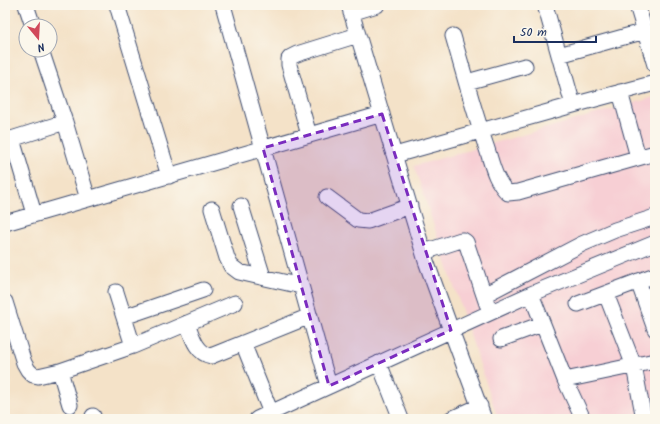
<svg xmlns="http://www.w3.org/2000/svg" width="660" height="424" font-family="Kalam,sans-serif">
	<style>
		.built { fill: #f7cfd4 }
		.lines { fill: none; stroke-linecap: round; stroke-linejoin: round }
		.minor-casing { stroke: #3c4a6e; stroke-width: 17 }
		.minor { stroke: #fff; stroke-width: 15 }
		.marked { fill: #7b2cbf; fill-opacity: 0.2; stroke: #7b2cbf; stroke-width: 3; stroke-dasharray: 8 5; stroke-linejoin: round }
	</style>
	<rect width="100%" height="100%" fill="#fbf7ec"/>
	<filter id="ink" filterUnits="userSpaceOnUse"><feTurbulence type="fractalNoise" baseFrequency=".025" numOctaves="2"/><feDisplacementMap in="SourceGraphic" scale="8" xChannelSelector="R" yChannelSelector="G"/><feConvolveMatrix kernelMatrix="1 2 1 2 8 2 1 2 1" color-interpolation-filters="sRGB"/></filter>
	<filter id="wash" filterUnits="userSpaceOnUse"><feTurbulence type="fractalNoise" baseFrequency=".012" numOctaves="4" result="noise"/><feDisplacementMap in="SourceGraphic" scale="16" xChannelSelector="R" yChannelSelector="G"/><feGaussianBlur stdDeviation="0.9" result="paint"/><feColorMatrix in="noise" values="0 0 0 0 0 0 0 0 0 0 0 0 0 0 0 0 0 1.4 0 .05"/><feComposite in="paint" operator="in"/></filter>
	<g filter="url(#wash)">
		<rect width="100%" height="100%" fill="#f4e2c8"/>
		<path class="built" d="M655,97V419H498L414,166Z"/>
	</g>
	<g filter="url(#ink)">
		<g class="lines">
			<g class="minor-casing">
				<path id="minor" d="M26,5L33,26
					M117,5L169,176
					M223,5L329,386
					M349,5L426,261L451,330L484,419
					M545,5L573,105
					M637,5L655,65
					M351,13L377,5
					M453,36C464,74 474,112 487,149C492,164 495,181 508,193L518,192L655,153
					M41,50L65,122L88,199
					M559,55L645,31
					M467,82L525,66
					M620,92L638,157
					M309,135L289,65V59L291,57L297,54L358,35
					M12,139L34,214
					M5,141L65,122
					M395,155L573,105L655,83
					M327,197L358,220L368,221L410,206
					M241,206L263,277
					M212,209L227,258L231,266L239,272L301,286
					M5,223L382,114
					M424,252L461,240H463L466,242L487,304
					M638,281L655,329
					M116,292L133,346
					M531,294L565,380
					M606,294L634,366L644,419
					M484,295L582,244L615,230L655,217
					M5,302L24,363L28,370L33,375L38,376L60,371L133,346L235,303
					M578,304L655,275
					M124,317L203,290
					M187,323C192,336 196,353 211,356L310,316
					M501,339L542,324
					M243,343L271,413
					M379,363L401,419
					M60,371L70,405
					M93,416L94,419
					M257,419L531,294L655,243
					M451,419L480,406
					M583,419L565,380L655,361"/>
			</g>
			<use href="#minor" class="minor"/>
		</g>
	</g>
	<path class="marked" d="M382,114L451,330L329,386L263,148Z"/>
	<rect width="660" height="424" fill="none" stroke="#fbf7ec" stroke-width="20"/>
	<g transform="translate(38 38) rotate(162)"><circle r="19" fill="#fbf7ec" stroke="#a1a7b3"/>
	<path d="M0-3L7 15L0 10L-7 15Z" fill="#d1495b"/>
	<text y="-6" font-size="11" font-weight="bold" text-anchor="middle" fill="#1b2f5e">N</text>
	</g>
	<path d="M514 36v6h82v-6" fill="none" stroke="#1b2f5e" stroke-width="2"/>
	<text x="520" y="36" font-size="12" fill="#1b2f5e" stroke="#fbf7ec" stroke-width="3" paint-order="stroke">50 m</text>
</svg>
